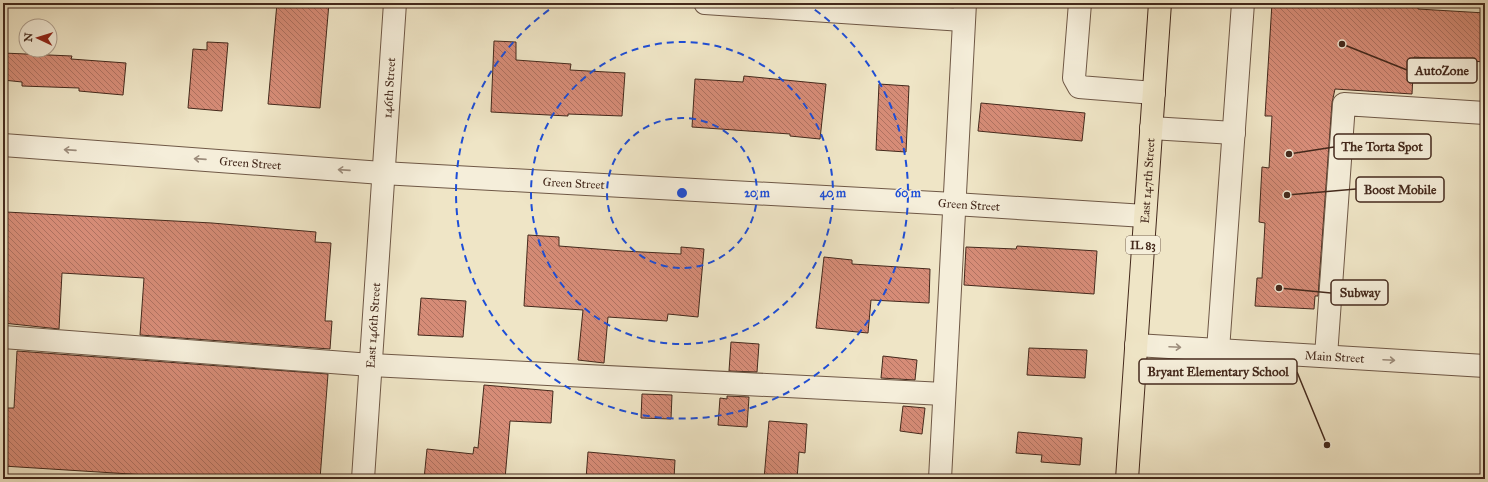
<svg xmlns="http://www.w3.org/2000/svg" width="1488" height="482" font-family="'IM FELL Great Primer',serif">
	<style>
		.building { fill: url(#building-back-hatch); stroke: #44291c }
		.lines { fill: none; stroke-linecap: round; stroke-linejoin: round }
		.minor-casing { stroke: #6f5846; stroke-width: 24 }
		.major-casing { stroke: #44291c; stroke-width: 24 }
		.minor { stroke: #f5eeda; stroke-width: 22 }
		.major { stroke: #efe5c6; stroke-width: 22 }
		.oneway { stroke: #9c8c7b }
		.ring { fill: none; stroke: #1d4ed8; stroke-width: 2; stroke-dasharray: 7 5 }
		.labels { text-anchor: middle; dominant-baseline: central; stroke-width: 3; stroke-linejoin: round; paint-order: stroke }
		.shield { fill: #f5eeda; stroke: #796455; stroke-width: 1 }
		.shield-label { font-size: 11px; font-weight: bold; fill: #44291c }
		.street-label { font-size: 12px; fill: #44291c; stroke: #f5eeda }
		.centre { fill: #1d4ed8; stroke: #f5eeda; stroke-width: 2 }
		.ring-label { font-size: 12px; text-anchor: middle; font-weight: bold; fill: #1d4ed8; stroke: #f5eeda; stroke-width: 3; stroke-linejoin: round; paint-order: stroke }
		.leader { fill: none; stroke: #44291c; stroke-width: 1.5 }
		.callout-dot { fill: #44291c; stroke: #f5eeda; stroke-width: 1.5 }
		.callout { fill: #f5eeda; stroke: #44291c; stroke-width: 1.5 }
		.callout-label { font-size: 13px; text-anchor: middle; font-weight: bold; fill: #44291c }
	</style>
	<defs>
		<pattern id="building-back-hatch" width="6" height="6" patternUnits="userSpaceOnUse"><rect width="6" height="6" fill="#d68c77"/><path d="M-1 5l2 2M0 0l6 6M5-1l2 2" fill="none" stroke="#af7261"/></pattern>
	</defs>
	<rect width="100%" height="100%" fill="#efe5c6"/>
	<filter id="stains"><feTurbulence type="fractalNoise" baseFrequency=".005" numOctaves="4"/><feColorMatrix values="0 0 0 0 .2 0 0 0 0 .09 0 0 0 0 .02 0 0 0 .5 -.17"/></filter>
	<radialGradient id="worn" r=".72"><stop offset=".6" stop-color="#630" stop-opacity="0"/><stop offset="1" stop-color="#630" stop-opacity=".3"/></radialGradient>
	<path class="building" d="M277,3H329L320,108L268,104Z
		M1272,3H1418V9L1485,13V62L1414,57L1412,94L1335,89L1332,103L1318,296H1315L1314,309L1255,306L1257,278H1262L1265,223L1259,222L1262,167L1269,168L1272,116H1265Z
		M494,41L516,42V60L571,64L570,70L625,73L622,116L568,114V116L491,112Z
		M207,42L228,43L222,111L188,108L193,49L207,50Z
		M3,53L72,56L71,59L126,63L123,95L79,91V88L22,86V82L3,80Z
		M744,76L826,84L820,139L790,136V134L692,127L695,79L743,82Z
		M879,84L909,86L906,152L876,150Z
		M981,103L1085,113L1082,141L978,131Z
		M6,212L212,223L316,232L315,242L331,243L325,321H332L330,349L140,335L144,278L62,273L59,329L3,323V261Z
		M528,235L559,237V246L623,251L681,254V247L704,249L698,317L668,314L667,321L608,317L604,363L578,360L583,310L524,306Z
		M1017,246L1097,251L1094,294L964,285L966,247L1016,249Z
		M824,257L852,260V264L930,269L929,303L871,300L868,333L816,328Z
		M421,298L466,301L463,337L418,335Z
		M731,342L759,344L757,372L729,371Z
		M1029,348L1087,350L1085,378L1027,375Z
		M17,351L328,374L320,479L194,478L3,466V408H14Z
		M883,356L917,360L915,380L881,378Z
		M484,385L553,391L551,423L510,421L505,479H424L427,449L473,454L474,447L478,448Z
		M642,394L672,395L671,419L641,418Z
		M727,396L749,397L747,427L718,425L720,398L727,399Z
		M903,406L925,408L922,434L900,431Z
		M769,421L807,424L805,453L799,452L797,479H764Z
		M1018,432L1082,438L1080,465L1041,462L1042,455L1016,453Z
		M588,452L675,460L674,479H586Z"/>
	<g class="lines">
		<g class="minor-casing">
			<g id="minor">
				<path d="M705,3L963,20"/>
				<path d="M1080,3L1074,78L1079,87L1154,93"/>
				<path d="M1151,128L1234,133"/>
				<path id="s1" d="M3,145L382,173L954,204L1145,216"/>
				<path d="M3,337L371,365L944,394"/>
				<path id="s2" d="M1136,345L1485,366"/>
				<path d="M1218,350L1243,3"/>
				<path d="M1326,356L1344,104L1485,113"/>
				<path id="s3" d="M363,479L395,3"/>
				<path d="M940,479L965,3"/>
			</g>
		</g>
		<g class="major-casing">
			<g id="major">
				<path id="s4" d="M1127,479L1160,3"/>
			</g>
		</g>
		<use href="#minor" class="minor"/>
		<use href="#major" class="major"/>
	</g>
	<defs><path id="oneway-shaft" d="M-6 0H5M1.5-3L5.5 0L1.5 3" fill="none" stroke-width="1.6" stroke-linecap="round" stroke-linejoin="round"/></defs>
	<g class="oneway">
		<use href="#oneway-shaft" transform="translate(70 150) rotate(-176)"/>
		<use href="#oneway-shaft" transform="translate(200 159) rotate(-176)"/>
		<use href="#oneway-shaft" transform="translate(344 170) rotate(-176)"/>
		<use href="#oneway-shaft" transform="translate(1175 347) rotate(3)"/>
		<use href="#oneway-shaft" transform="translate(1389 360) rotate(3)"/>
	</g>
	<g class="ring">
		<circle cx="682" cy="193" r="75"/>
		<circle cx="682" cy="193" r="151"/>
		<path d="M805 3A226 226 0 1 1 559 3"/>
	</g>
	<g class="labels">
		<rect class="shield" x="1126" y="236" width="34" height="18" rx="3"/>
		<g class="shield-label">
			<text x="1143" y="245">IL 83</text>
		</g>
		<g class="street-label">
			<text stroke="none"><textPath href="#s3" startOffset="392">146th Street</textPath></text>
			<text stroke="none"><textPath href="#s1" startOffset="248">Green Street</textPath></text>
			<text stroke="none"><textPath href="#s4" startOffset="299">East 147th Street</textPath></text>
			<text stroke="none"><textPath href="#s1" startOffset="572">Green Street</textPath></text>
			<text stroke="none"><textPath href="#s1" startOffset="968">Green Street</textPath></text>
			<text stroke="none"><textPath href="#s3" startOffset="154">East 146th Street</textPath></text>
			<text stroke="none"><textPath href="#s2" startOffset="199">Main Street</textPath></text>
		</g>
	</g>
	<circle cx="682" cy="193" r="6" class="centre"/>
	<g class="ring-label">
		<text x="757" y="197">20 m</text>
		<text x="833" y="197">40 m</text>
		<text x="908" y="197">60 m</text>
	</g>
	<path class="leader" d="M1342 44L1407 70M1289 154L1334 147M1287 195L1356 189M1279 288L1331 293M1327 445L1297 372"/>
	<g class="callout-dot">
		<circle cx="1342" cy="44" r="4"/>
		<circle cx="1289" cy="154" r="4"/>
		<circle cx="1287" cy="195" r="4"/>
		<circle cx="1279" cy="288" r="4"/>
		<circle cx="1327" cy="445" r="4"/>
	</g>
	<g class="callout">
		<rect x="1407" y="58" width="70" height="25" rx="4"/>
		<rect x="1334" y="134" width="97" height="25" rx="4"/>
		<rect x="1356" y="177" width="88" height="25" rx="4"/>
		<rect x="1331" y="280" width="57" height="25" rx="4"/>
		<rect x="1139" y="359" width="158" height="25" rx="4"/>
	</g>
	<g class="callout-label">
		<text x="1442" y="75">AutoZone</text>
		<text x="1382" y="151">The Torta Spot</text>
		<text x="1400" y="194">Boost Mobile</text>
		<text x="1360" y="297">Subway</text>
		<text x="1218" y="376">Bryant Elementary School</text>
	</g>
	<rect width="1488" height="482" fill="none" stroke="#efe5c6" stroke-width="16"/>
	<rect x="4" y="4" width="1480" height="474" fill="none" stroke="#44291c" stroke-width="2"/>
	<rect x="8" y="8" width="1472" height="466" fill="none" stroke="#44291c"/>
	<g transform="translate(38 38) rotate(274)"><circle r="19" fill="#f5eeda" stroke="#ae9f8e"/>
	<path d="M0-3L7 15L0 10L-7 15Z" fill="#8f2418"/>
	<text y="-6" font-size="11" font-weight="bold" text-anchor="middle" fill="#44291c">N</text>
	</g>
	<rect width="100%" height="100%" filter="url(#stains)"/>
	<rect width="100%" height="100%" fill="url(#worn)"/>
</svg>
